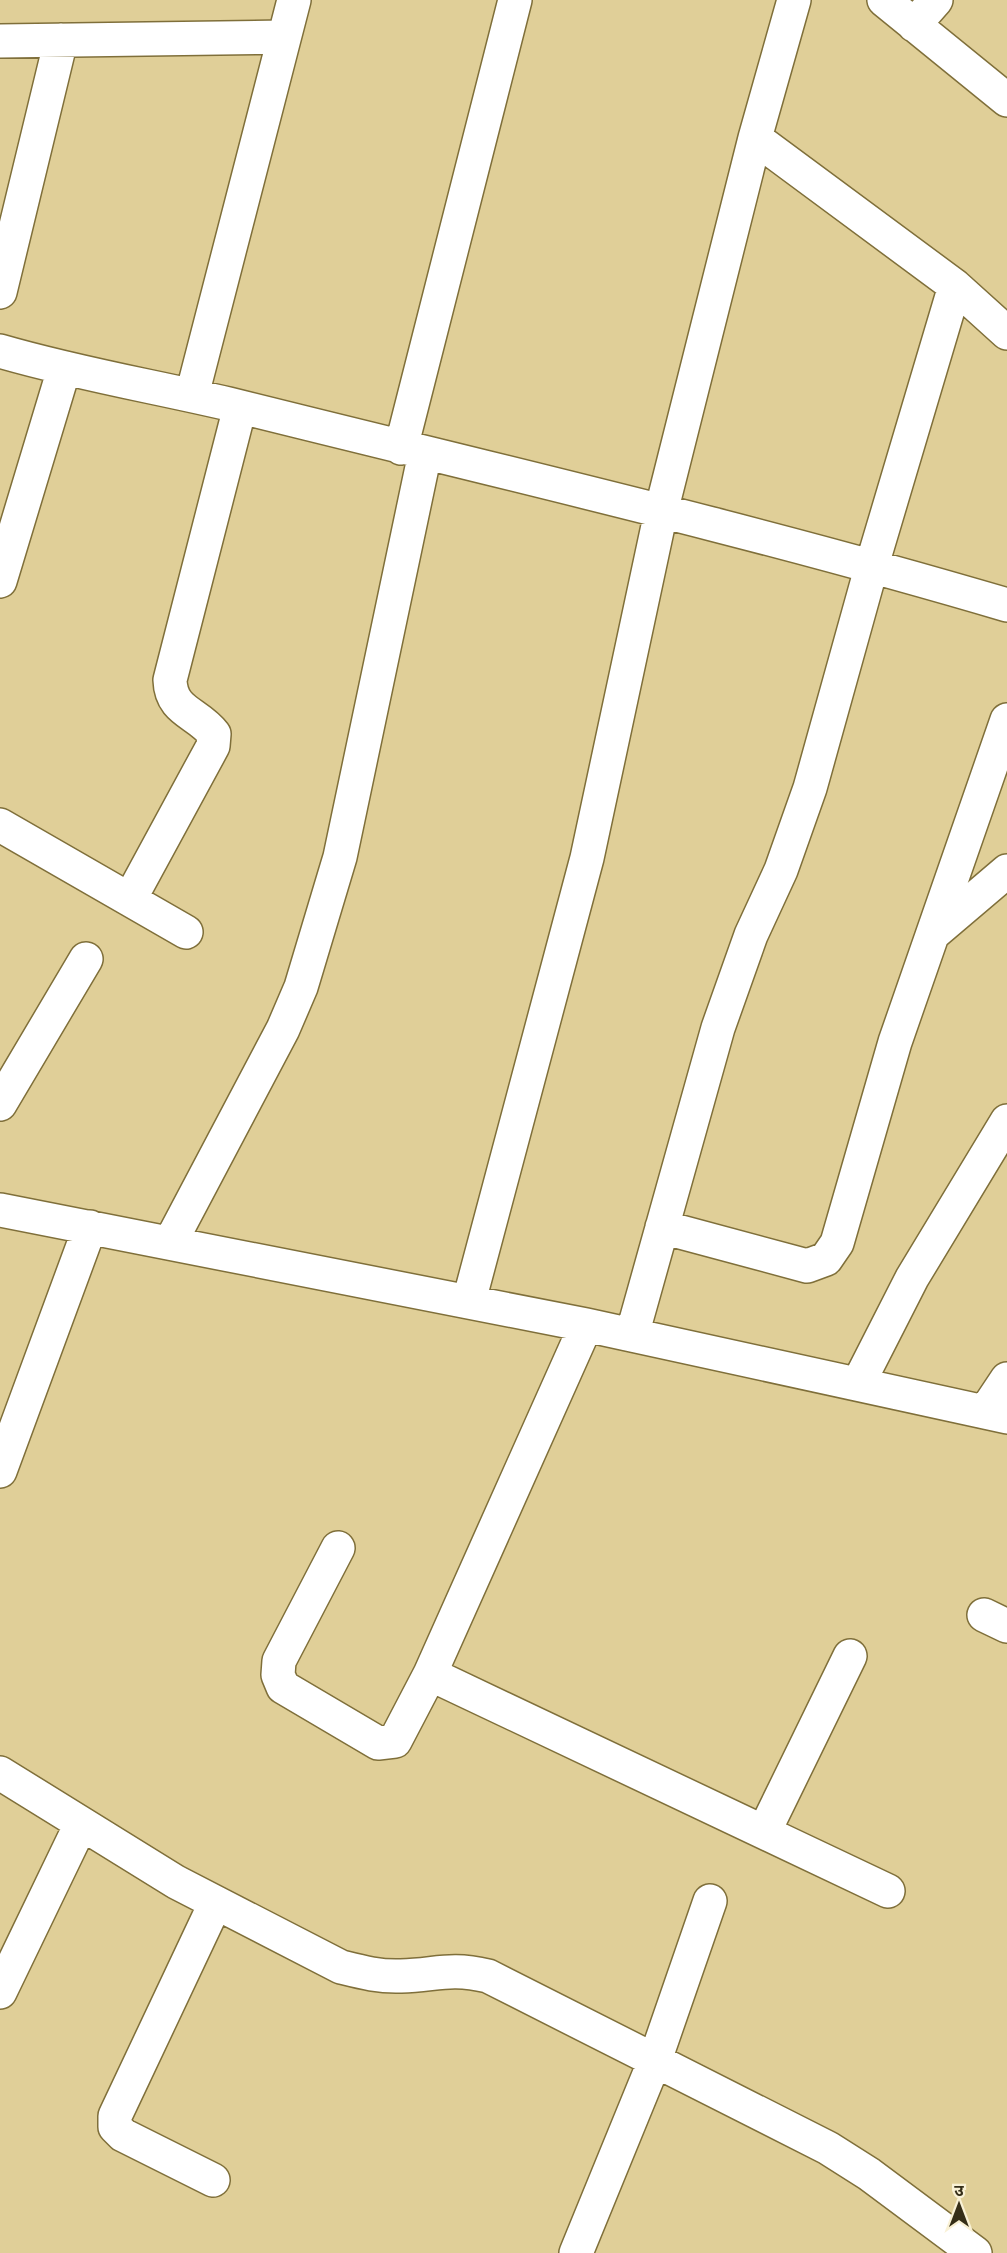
<svg xmlns="http://www.w3.org/2000/svg" width="1007" height="2253" font-family="Lato,'Noto Sans Devanagari',sans-serif">
	<style>
		.lines { fill: none; stroke-linecap: round; stroke-linejoin: round }
		.street-casing { stroke: #7f6f3a; stroke-width: 36 }
		.street { stroke: #fff; stroke-width: 33 }
	</style>
	<rect width="100%" height="100%" fill="#e0cf98"/>
	<g class="lines">
		<g class="street-casing">
			<path id="street" d="M884,0L1007,100
				M914,25L936,0
				M0,41L284,37
				M755,138L955,286L1007,333
				M0,292L61,40
				M0,351C75,373 152,386 229,404C489,469 750,529 1007,605
				M192,395L294,0
				M401,448L515,0
				M0,581L64,369
				M0,825L186,932
				M130,899L213,746L214,734C197,712 171,712 170,680L240,407
				M933,934L1007,871
				M0,1104L86,959
				M0,1210L586,1325L1007,1417
				M662,1227L807,1266L826,1259L837,1243L895,1042L1007,720
				M170,1243L283,1029L301,987L340,857L425,453
				M469,1301L587,858L661,512L755,138L794,0
				M632,1335L718,1028L751,935L781,870L810,788L872,565L955,286
				M858,1384L912,1278L1007,1121
				M985,1412L1007,1379
				M0,1471L90,1227
				M338,1548L279,1661L278,1675L283,1687L378,1743L395,1741L430,1674L586,1325
				M984,1615L1007,1626
				M430,1674L888,1891
				M0,1773L176,1882L341,1967C361,1972 380,1977 401,1976C437,1975 449,1967 488,1976L828,2148L869,2174L975,2253
				M764,1832L850,1656
				M0,1992L81,1824
				M213,2180L123,2135L115,2127V2116L215,1904
				M576,2253L655,2060L710,1901"/>
		</g>
		<use href="#street" class="street"/>
	</g>
	<g transform="translate(959 2205)" stroke="#f9f1d5" stroke-width="4.5" paint-order="stroke">
	<path d="M0-4.5L10 22L0 15L-10 22Z" fill="#352e18"/>
	<text y="-9" font-size="16" font-weight="bold" text-anchor="middle" fill="#352e18">उ</text>
	</g>
</svg>
